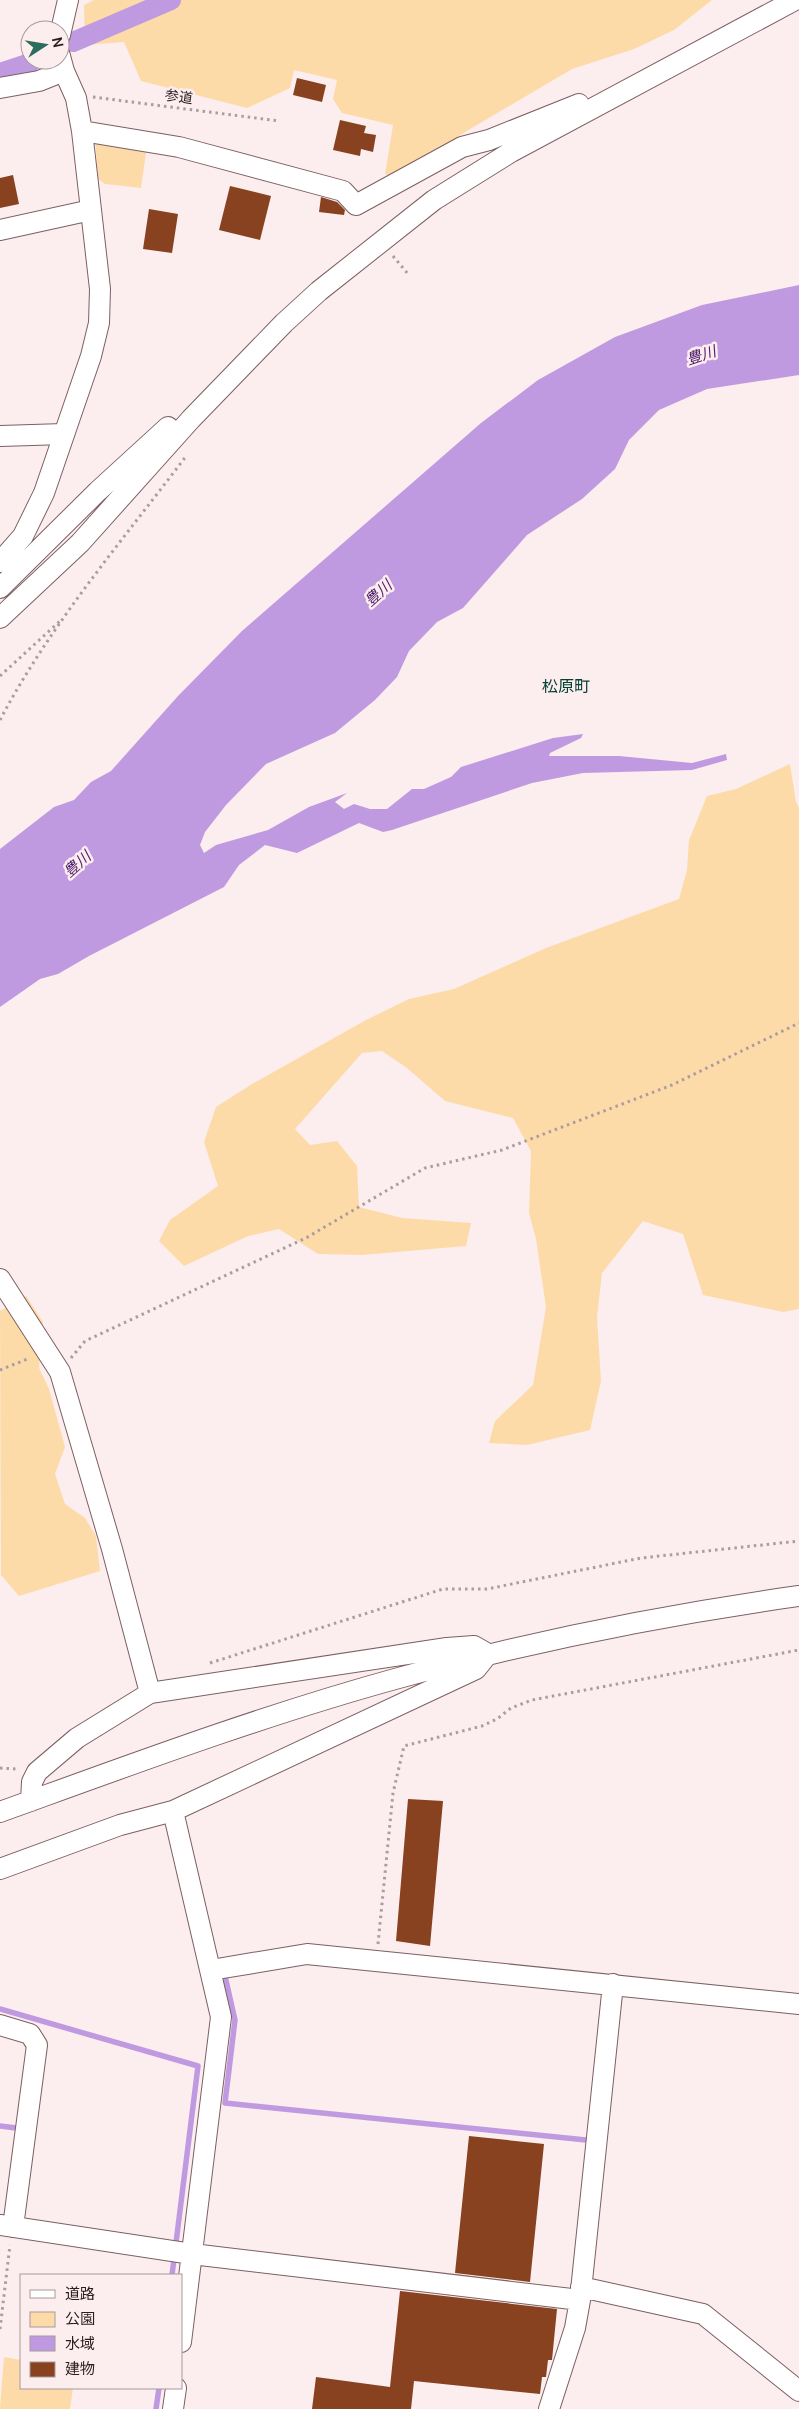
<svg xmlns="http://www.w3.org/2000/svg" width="799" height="2409" font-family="Manrope,'Noto Sans JP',sans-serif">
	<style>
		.green { fill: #fddba9 }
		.water { fill: #c09ae0 }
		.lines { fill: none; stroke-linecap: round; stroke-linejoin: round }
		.stream { stroke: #c09ae0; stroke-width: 5.5 }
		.canal { stroke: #c09ae0; stroke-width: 20 }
		.building { fill: #884220 }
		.minor-casing { stroke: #7d5f62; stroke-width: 22 }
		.path { stroke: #ab9d9e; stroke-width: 3; stroke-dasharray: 2.5 4; stroke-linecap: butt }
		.minor { stroke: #fff; stroke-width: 20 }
		.labels { text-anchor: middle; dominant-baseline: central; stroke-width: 5; stroke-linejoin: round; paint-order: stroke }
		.street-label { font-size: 14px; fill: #291d1e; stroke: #fcedee }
		.water-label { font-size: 15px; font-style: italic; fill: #4c1a6c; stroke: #fcedee }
		.quarter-label { font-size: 16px; fill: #064034; stroke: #fcedee }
	</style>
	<rect width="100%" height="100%" fill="#fcedee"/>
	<path class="green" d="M94,0H712L674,30L634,49L572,69L465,132L432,155L393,177L385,174L393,125L342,113L333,99L337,80L294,70L290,88L247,108L141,81L124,42L85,45L84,5Z
		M95,137L147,146L141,188L105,184L98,179Z
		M790,764L796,802L799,808V1309L783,1312L703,1295L683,1234L643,1221L602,1273L597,1317L601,1381L590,1430L527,1445L489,1443L495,1421L533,1385L546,1307L536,1239L529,1213L531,1151L513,1118L445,1101L407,1068L382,1051L362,1053L295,1129L310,1145L337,1141L357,1166L359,1207L402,1218L471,1223L466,1246L362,1255L318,1254L279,1229L248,1236L184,1266L159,1241L170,1220L218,1186L204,1142L216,1107L252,1084L366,1020L409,999L454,989L546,948L679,899L687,870L689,840L707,796L736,789Z
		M26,1296L43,1322L39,1368L49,1389L65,1447L55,1474L65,1504L85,1518L96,1536L100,1571L19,1596L1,1575L0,1311Z
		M4,2357L21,2360V2388H73L70,2409H0Z"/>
	<path class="water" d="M799,285V375L707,389L659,410L629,440L615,469L582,499L527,535L463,608L437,622L409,651L397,677L375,700L335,733L266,764L226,805L205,832L200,845L204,853L216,845L268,830L309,807L347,793L335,802L344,809L354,804L370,809H387L412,789H424L451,777L461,767L553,738L583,734L581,738L550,753L549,756H619L692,763L726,754L727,760L692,770L583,773L532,783L392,830L383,832L359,823L297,853L265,845L239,865L224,887L89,956L58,974L40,979L0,1007V849L54,807L74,800L91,782L111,771L178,696L242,631L481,423L538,380L615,337L702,305Z"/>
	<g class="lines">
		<path class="stream" d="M225,1976L235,2020L225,2103L586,2140
			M0,2009L198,2066L172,2275
			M0,2126L16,2128
			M156,2409L159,2388"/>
		<path class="canal" d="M73,42L171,0
			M0,73L30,63"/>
	</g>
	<path class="building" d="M297,78L326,85L322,102L293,95Z
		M340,120L366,126L364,133L376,135L373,152L361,149L360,156L333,150Z
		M13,175L19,204L0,208V178Z
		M230,186L271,196L260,240L219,230Z
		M321,197L337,202L345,210L344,215L319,212Z
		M149,209L178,214L172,253L143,249Z
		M408,1799L443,1801L430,1946L396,1941Z
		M469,2136L544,2144L530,2282L455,2273Z
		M400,2291L557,2309L552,2360H548L546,2377H542L540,2394L414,2381L411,2409H312L316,2377L390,2387Z"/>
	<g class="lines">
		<g class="minor-casing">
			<path id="minor" d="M60,35L68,0
				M0,88L39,81L64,71
				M82,131L179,147L343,191L356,205L462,147L489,140L579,104
				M0,230L91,210
				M0,436L64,434
				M0,562L23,536L44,493L91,356L99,323L100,289L82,131L76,98L64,71L60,56
				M0,588L98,491L168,427
				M0,618L80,543L191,419L284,323L319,291L434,200L511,152L795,0
				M0,1279L60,1372L112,1549L150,1693
				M173,1811L221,2017L181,2342
				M0,1812C130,1765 261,1716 395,1679C528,1642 663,1615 799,1596
				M0,1869L120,1825L173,1811L476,1669L488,1654L474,1646L447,1648L150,1693L77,1738L37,1772L32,1782L31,1801
				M211,1970L307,1954L799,2004
				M0,2025L30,2034L37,2045L13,2227
				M0,2225L192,2254L580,2300
				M581,2287L703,2314L799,2391
				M173,2409L176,2388
				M549,2409L575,2328L580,2300L613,1984"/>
		</g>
		<path class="path" d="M93,97L279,121
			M393,256L408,274
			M0,676L60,621
			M0,720C50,625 122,541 187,455
			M71,1358L85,1341L306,1238L425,1168L502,1150L672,1085L799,1023
			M0,1370L30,1358
			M210,1663L443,1589H487L641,1558L799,1541
			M0,1768L17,1769
			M378,1944L393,1793L404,1746L482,1726L497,1719L511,1708L532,1700L799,1650
			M0,2329L10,2245"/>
		<use href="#minor" class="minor"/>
	</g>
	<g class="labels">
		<g class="street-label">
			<text transform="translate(179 96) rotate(8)">参道</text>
		</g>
		<g class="water-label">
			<text transform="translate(701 355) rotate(-18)">豊川</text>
			<text transform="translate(378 593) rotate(-42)">豊川</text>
			<text transform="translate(77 864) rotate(-42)">豊川</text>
		</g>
		<g class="quarter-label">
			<text x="566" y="686">松原町</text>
		</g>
	</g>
	<rect x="20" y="2274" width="162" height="115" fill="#fcedee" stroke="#a89a9b"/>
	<rect x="30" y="2290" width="25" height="8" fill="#ffffff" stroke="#a89a9b"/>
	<text x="65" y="2299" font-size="15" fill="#291d1e">道路</text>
	<rect x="30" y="2312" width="25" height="15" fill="#fddba9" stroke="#a89a9b"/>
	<text x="65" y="2324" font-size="15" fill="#291d1e">公園</text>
	<rect x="30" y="2336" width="25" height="15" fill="#c09ae0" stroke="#a89a9b"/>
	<text x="65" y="2349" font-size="15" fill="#291d1e">水域</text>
	<rect x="30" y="2362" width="25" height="15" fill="#884220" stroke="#a89a9b"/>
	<text x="65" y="2374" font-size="15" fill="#291d1e">建物</text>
	<g transform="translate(45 45) rotate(78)"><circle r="24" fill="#fcedee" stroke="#a89a9b"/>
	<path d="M0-4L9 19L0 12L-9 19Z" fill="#2b6d5c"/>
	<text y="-8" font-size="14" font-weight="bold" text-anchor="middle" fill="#291d1e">N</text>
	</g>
</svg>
